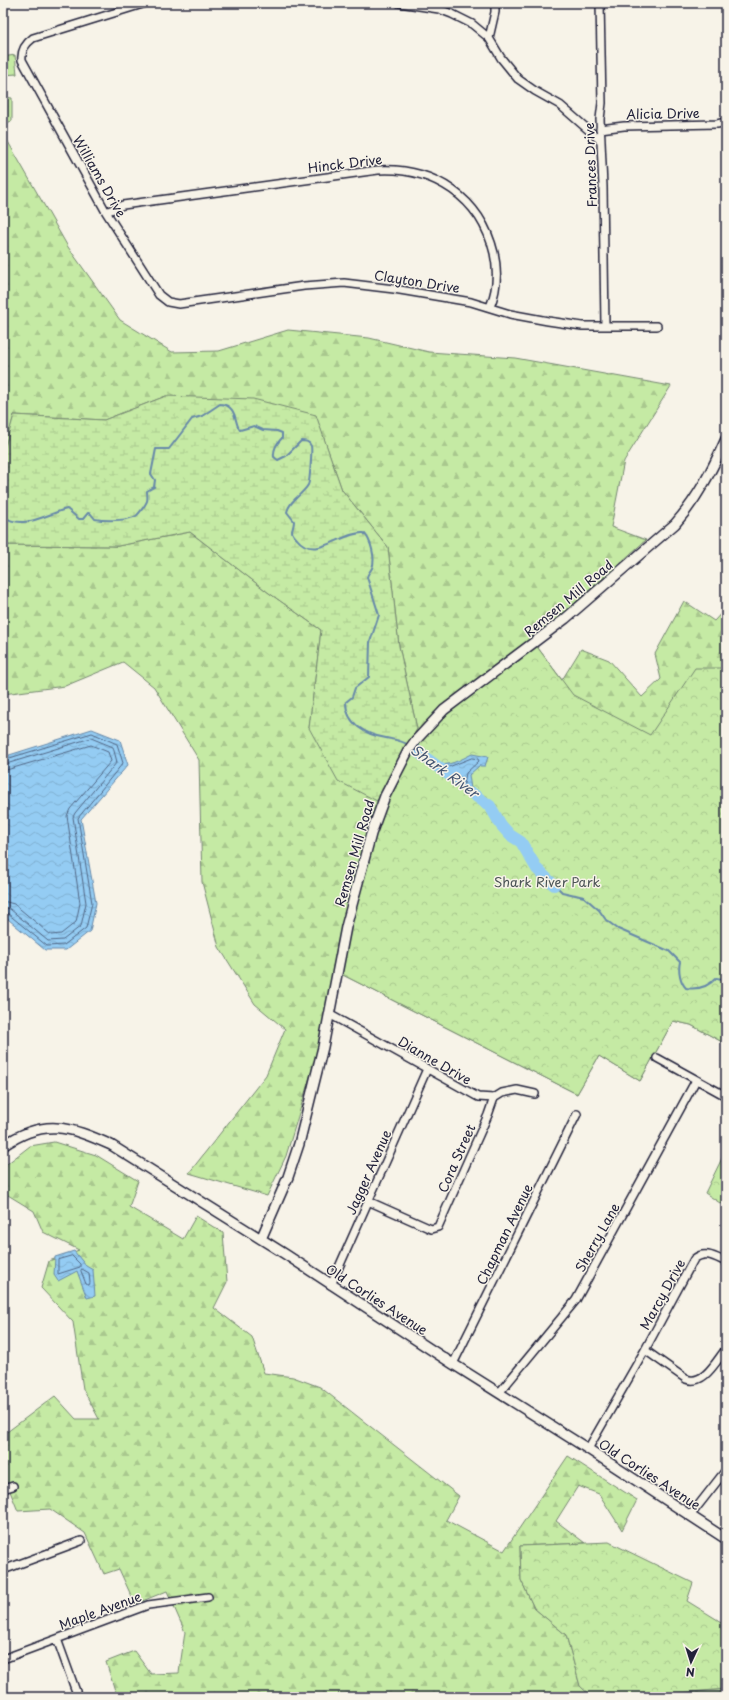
<svg xmlns="http://www.w3.org/2000/svg" width="729" height="1700" font-family="'Playpen Sans',sans-serif">
	<style>
		.forest { fill: url(#forest-firs); stroke: #748670 }
		.wetland { fill: url(#wetland-marsh); stroke: #748670 }
		.park { fill: url(#park-crowns); stroke: #748670 }
		.water { fill: url(#water-waves); stroke: #6688a9 }
		.lines { fill: none; stroke-linecap: round; stroke-linejoin: round }
		.shore { stroke: #506685; stroke-width: 1 }
		.stream { stroke: #6688a9; stroke-width: 2 }
		.river { stroke: #94ccf3; stroke-width: 12 }
		.minor-casing { stroke: #22223b; stroke-width: 10 }
		.tertiary-casing { stroke: #22223b; stroke-width: 12 }
		.minor { stroke: #f7f3e8; stroke-width: 7 }
		.tertiary { stroke: #f7f3e8; stroke-width: 9 }
		.labels { text-anchor: middle; dominant-baseline: central; stroke-width: 3; stroke-linejoin: round; paint-order: stroke }
		.street-label { font-size: 13px; fill: #22223b; stroke: #f7f3e8 }
		.park-label { font-size: 13px; fill: #4b5455; stroke: #f7f3e8 }
		.water-label { font-size: 14px; font-style: italic; fill: #445572; stroke: #f7f3e8 }
	</style>
	<defs>
		<pattern id="forest-firs" width="22" height="20" patternUnits="userSpaceOnUse"><rect width="22" height="20" fill="#c5eaa4"/><path d="M5 1l3.5 6h-7zM16 11l3.5 6h-7z" fill="#a9c88e"/></pattern>
		<pattern id="wetland-marsh" width="20" height="14" patternUnits="userSpaceOnUse"><rect width="20" height="14" fill="#c5eaa4"/><path d="M1 5h8M5 5V1M11 12h8M15 12V8" fill="none" stroke="#a9c88e"/></pattern>
		<pattern id="park-crowns" width="20" height="18" patternUnits="userSpaceOnUse"><rect width="20" height="18" fill="#c5eaa4"/><path d="M2 6a3 3 0 1 1 6 0M12 15a3 3 0 1 1 6 0" fill="none" stroke="#a9c88e"/></pattern>
		<pattern id="water-waves" width="16" height="10" patternUnits="userSpaceOnUse"><rect width="16" height="10" fill="#94ccf3"/><path d="M0 5q4-4 8 0t8 0" fill="none" stroke="#7fafd1"/></pattern>
	</defs>
	<rect width="100%" height="100%" fill="#f7f3e8"/>
	<filter id="ink" filterUnits="userSpaceOnUse"><feTurbulence type="fractalNoise" baseFrequency=".025" numOctaves="2"/><feDisplacementMap in="SourceGraphic" scale="8" xChannelSelector="R" yChannelSelector="G"/><feConvolveMatrix kernelMatrix="1 2 1 2 8 2 1 2 1" color-interpolation-filters="sRGB"/></filter>
	<g filter="url(#ink)">
		<path class="forest" d="M15,55L17,74L3,75V57Z
			M3,97L12,98V121L3,124Z
			M3,133L68,247L120,320L172,352L219,351L288,330L369,338L429,352L515,358L671,386L624,461L611,527L646,540L576,602L535,644L562,680L581,649L609,660L642,697L661,679L655,654L684,601L714,621L726,608V1044L691,1025L673,1021L640,1081L599,1056L577,1094L341,974L286,1156L267,1196L189,1173L266,1075L285,1029L255,1004L219,947L202,882L199,760L154,687L123,662L65,686L3,694V545L118,546L190,532L269,593L321,630L309,728L417,729L399,646L388,547L342,490L316,416L166,396L104,420L14,415L3,454Z
			M54,1142L96,1155L138,1181L129,1207L183,1239L196,1216L223,1233L227,1282L214,1308L252,1337L264,1373L293,1377L320,1387L459,1496L446,1520L504,1551L568,1456L637,1500L622,1530L599,1494L578,1486L556,1521L585,1543L520,1546L521,1580L534,1608L566,1635L580,1686L592,1697H313L257,1695L256,1697H117L106,1662L134,1651L151,1674L179,1673L185,1632L167,1591L135,1604L119,1569L104,1574L85,1533L50,1509L18,1511L3,1474V1435L55,1396L76,1419H99L83,1389L73,1322L41,1288L49,1261L79,1250L43,1232L34,1211L3,1192V1167L30,1146Z
			M726,1689V1697H665L667,1694Z"/>
		<path class="wetland" d="M166,396L253,399L316,415L342,490L388,547L399,646L417,729L377,801L338,781L309,728L321,630L269,593L190,532L118,546L3,545V454L14,415L104,420Z"/>
		<path class="park" d="M535,644L573,695L650,735L695,668H726V1044L691,1025L673,1021L640,1081L599,1056L577,1094L341,974L368,844L407,751L435,716Z
			M726,1150V1207L705,1193Z
			M609,1542L693,1583L687,1601L726,1625V1689L667,1694L665,1697H592L580,1686L566,1635L534,1608L521,1580L520,1546Z"/>
		<path class="water" d="M92,729L120,740L128,765L81,819L96,903L90,931L66,950H45L3,915V757Z
			M472,754L488,757L485,766H479L469,775L471,789L479,794L487,802L482,806L435,768V764C448,767 460,760 472,754Z
			M74,1251L86,1266L93,1270L95,1296L87,1298L77,1271L58,1281L54,1275L55,1257Z"/>
		<g class="lines">
			<path class="shore" d="M472,758L478,759L479,761L466,773L464,784L446,771L447,768Z
				M3,760L92,733L117,744L123,763L78,818L92,903L86,928L64,945L47,946L7,913L3,912
				M3,765L91,738L113,747L117,762L75,813L73,817L86,903L81,926L63,940L48,941L10,909L3,907
				M3,771L91,745L108,752L111,761L70,809L67,816L80,903L76,922L61,934L51,935L14,904L3,901
				M72,1256L80,1264V1267L58,1274V1260Z
				M82,1269L89,1273L90,1283L89,1285L86,1284L81,1271Z"/>
			<path class="stream" d="M3,516C23,531 46,514 67,509L79,519H83L88,513L91,514L95,519C104,521 128,521 136,516C139,514 146,504 147,501C148,498 147,494 147,491L154,487L155,480L151,474L156,449H169L192,419L202,416L220,404C238,405 234,424 240,430L254,426L263,430L277,431L282,433V438C277,443 273,449 274,457L278,460L286,456L301,441C305,441 309,441 311,446C312,449 310,482 308,485C302,495 289,501 287,512L294,521C294,525 293,527 292,531C292,534 295,537 297,539C315,562 343,531 364,533C371,540 376,559 372,568C370,572 368,573 367,577L379,615L370,642L369,677L355,688L352,697L346,702C346,724 366,735 386,738C395,740 402,740 410,746
				M487,802L512,836L526,851L538,871L549,879L562,892L584,897L599,910L606,920L618,929L669,951L680,962C678,970 680,982 686,988C699,990 708,987 716,978L723,979L726,981"/>
			<path class="river" d="M414,749L449,775
				M473,794L490,806L501,825L510,835L521,842L537,869L554,885"/>
			<g class="minor-casing">
				<path id="minor" d="M146,3L33,38C25,44 21,50 22,60L106,212L159,295L168,302L179,304L304,286L344,283L394,289L471,302L510,314L548,321L582,326H657
					M399,3L439,9L452,14L472,24L489,38L501,58L518,79L535,91L560,105L600,140
					M600,3L602,103L600,119L603,187L605,326
					M489,38L495,12V3
					M600,129L624,126L717,124L726,122
					M106,212L123,205L378,170C434,167 481,198 494,253C498,271 497,290 490,307
					M329,1014L478,1097L494,1098L502,1093L517,1090L535,1094
					M657,1058L726,1096
					M368,1201L431,1229L438,1227L488,1115L494,1098
					M726,1262C715,1257 705,1250 694,1259L645,1350L686,1379C704,1386 716,1361 726,1349
					M331,1285L427,1069
					M453,1364L577,1114
					M499,1393L576,1300L696,1080
					M588,1449L645,1350
					M3,1489L13,1486
					M690,1516L726,1470
					M3,1570L81,1541
					M57,1639L78,1697
					M3,1659L148,1605L208,1597"/>
			</g>
			<g class="tertiary-casing">
				<path id="tertiary" d="M3,1146C43,1118 69,1126 111,1145L285,1254L453,1364L588,1449L726,1539
					M261,1239L288,1177L299,1144L323,1047L346,927L371,834L385,796L408,751L416,740L444,710L565,619L675,524C698,498 712,470 726,439"/>
			</g>
			<use href="#minor" class="minor"/>
			<use href="#tertiary" class="tertiary"/>
		</g>
	</g>
	<g class="labels">
		<g class="street-label">
			<text transform="translate(663 113) rotate(-1)">Alicia Drive</text>
			<text transform="translate(345 163) rotate(-7)">Hinck Drive</text>
			<text transform="translate(590 165) rotate(-92)">Frances Drive</text>
			<text transform="translate(100 176) rotate(60)">Williams Drive</text>
			<text transform="translate(417 281) rotate(9)">Clayton Drive</text>
			<text transform="translate(568 598) rotate(-40)">Remsen Mill Road</text>
			<text transform="translate(354 853) rotate(-74)">Remsen Mill Road</text>
			<text transform="translate(435 1060) rotate(30)">Dianne Drive</text>
			<text transform="translate(456 1158) rotate(-66)">Cora Street</text>
			<text transform="translate(368 1172) rotate(-66)">Jagger Avenue</text>
			<text transform="translate(504 1234) rotate(-64)">Chapman Avenue</text>
			<text transform="translate(597 1237) rotate(-61)">Sherry Lane</text>
			<text transform="translate(662 1294) rotate(-61)">Marcy Drive</text>
			<text transform="translate(377 1299) rotate(33)">Old Corlies Avenue</text>
			<text transform="translate(650 1474) rotate(33)">Old Corlies Avenue</text>
			<text transform="translate(100 1610) rotate(-20)">Maple Avenue</text>
		</g>
		<g class="park-label">
			<text x="547" y="881">Shark River Park</text>
		</g>
		<g class="water-label">
			<text transform="translate(445 771) rotate(36)">Shark River</text>
		</g>
	</g>
	<rect width="729" height="1700" fill="none" stroke="#f7f3e8" stroke-width="16"/>
	<rect x="8" y="8" width="713" height="1684" fill="none" stroke="#22223b" stroke-width="1.5" filter="url(#ink)"/>
	<g transform="translate(691 1662) rotate(184)" stroke="#f7f3e8" stroke-width="3" paint-order="stroke">
	<path d="M0-3L7 15L0 10L-7 15Z" fill="#22223b"/>
	<text y="-6" font-size="11" font-weight="bold" text-anchor="middle" fill="#22223b">N</text>
	</g>
</svg>
